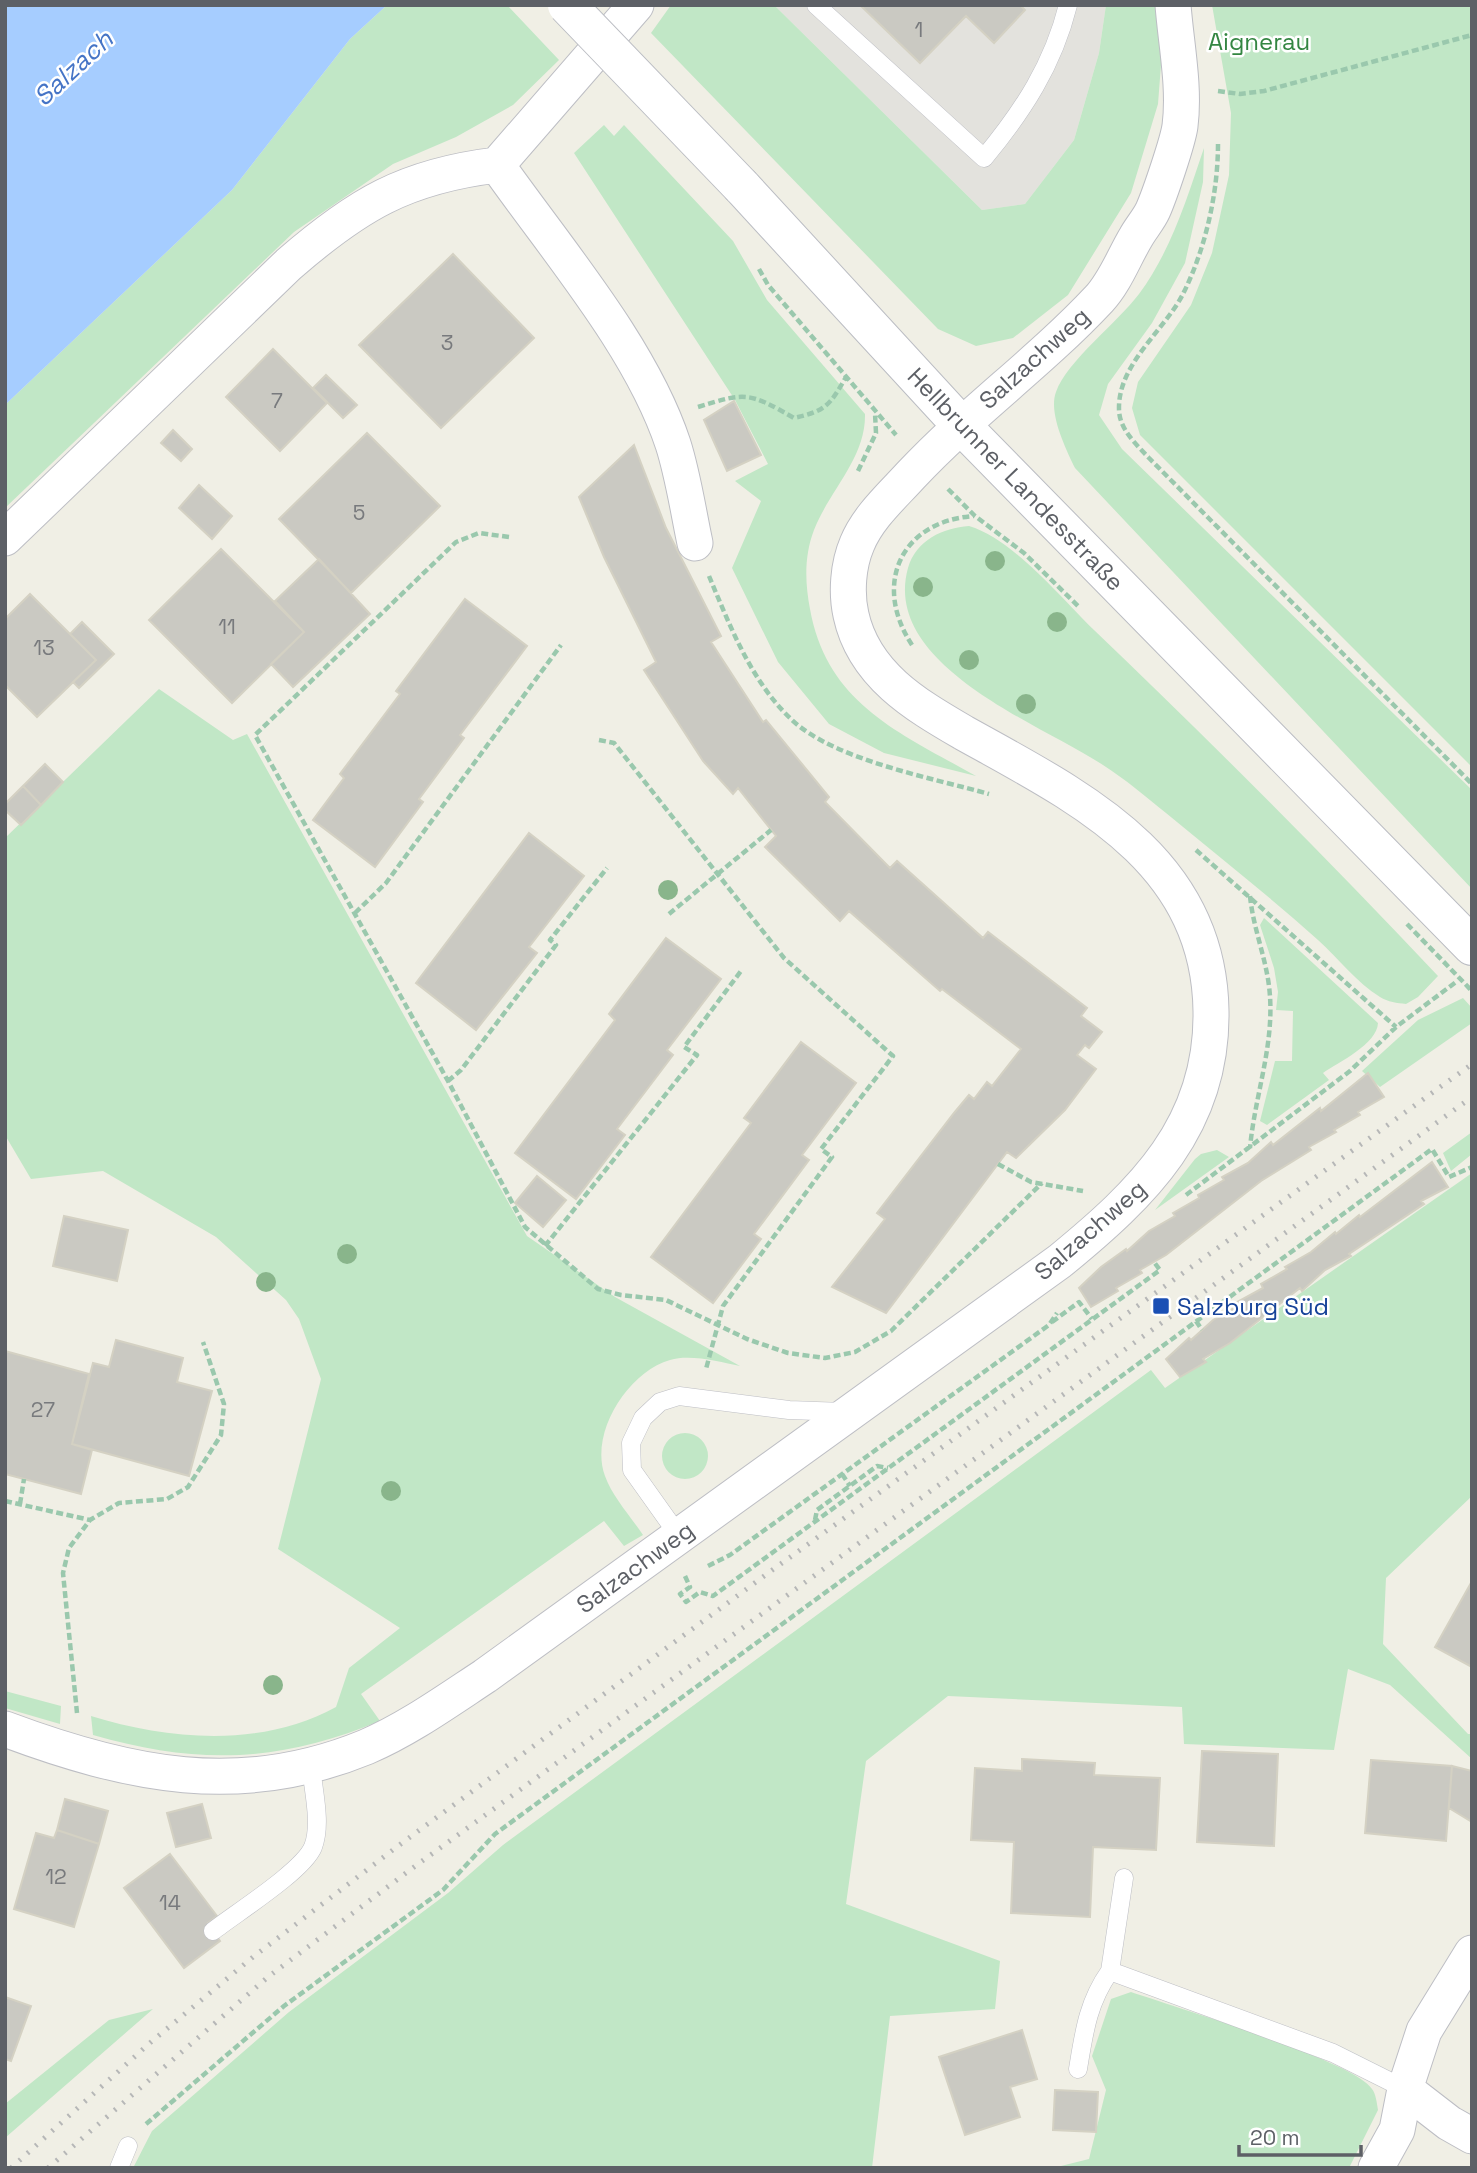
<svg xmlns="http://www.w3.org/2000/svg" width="1477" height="2173" font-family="'Space Grotesk',sans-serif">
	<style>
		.industrial { fill: #e3e2dd }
		.green { fill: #c1e7c6 }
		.water { fill: #a6cdff }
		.building { fill: #cac9c2; stroke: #d4d1c3; stroke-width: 2 }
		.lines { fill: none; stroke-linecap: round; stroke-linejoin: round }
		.service-casing { stroke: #bdbec4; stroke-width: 19 }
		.minor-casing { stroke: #bdbec4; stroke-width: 37 }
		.secondary-casing { stroke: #bbbdc3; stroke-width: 40 }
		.path { stroke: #9ac8ad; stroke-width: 4.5; stroke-dasharray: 7 3.5; stroke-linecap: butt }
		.service { stroke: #fff; stroke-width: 18 }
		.minor { stroke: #fff; stroke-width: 35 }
		.secondary { stroke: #fff; stroke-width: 38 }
		.rail { stroke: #b6b7b7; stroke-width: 5; stroke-dasharray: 2 9; stroke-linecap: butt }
		.secondary-bridge-casing { stroke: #bbbdc3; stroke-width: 40; stroke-linecap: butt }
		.path-bridge { stroke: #9ac8ad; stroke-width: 4.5; stroke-dasharray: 7 3.5; stroke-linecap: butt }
		.secondary-bridge { stroke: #fff; stroke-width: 38 }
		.tree { fill: #89b58b }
		.transit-dot { fill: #1a4fb4; stroke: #fff; stroke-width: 2.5 }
		.labels { text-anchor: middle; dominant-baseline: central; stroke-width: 5; stroke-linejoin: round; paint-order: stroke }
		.number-label { font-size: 21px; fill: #787a7d }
		.park-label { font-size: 24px; fill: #348642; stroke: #fff }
		.street-label { font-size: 24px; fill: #5d6066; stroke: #fff }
		.transit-label { font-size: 24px; fill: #164399; stroke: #fff; text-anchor: start }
		.water-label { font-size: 26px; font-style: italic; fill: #4574c6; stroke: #fff }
	</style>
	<rect width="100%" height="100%" fill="#f0efe5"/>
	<path class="industrial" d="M774,5H1106L1099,53L1074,140L1025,204L982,210Z"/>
	<path class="green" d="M387,5H507L559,60L513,105L456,137L393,164L294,232L5,508V405L232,190L350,39Z
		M671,5H774L982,210L1025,204L1074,140L1099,53L1106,5H1161L1164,26L1158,104L1131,193L1068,295L1013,338L976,346L938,329L651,33Z
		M1212,5H1472V767L1140,435L1132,408L1138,382L1191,305L1212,253L1229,175L1231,113Z
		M604,125L614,136L624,125L733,241L767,300L865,414C866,458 829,491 814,530C804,556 805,583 810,609C827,704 900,733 976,776L884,753L829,724L778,662L732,568L761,501L735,481L768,464L735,400L574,153Z
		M1204,148L1203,182L1185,263L1152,323L1108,384L1099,415L1122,449L1472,790V889L1075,468C1066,449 1048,413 1056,392C1067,361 1118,322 1139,294C1171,251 1187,198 1204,148Z
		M969,526C1013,539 1061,598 1094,630C1212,743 1327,858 1438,976L1418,997L1406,1004C1397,1003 1388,1002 1380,997C1357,983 1338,958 1318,940C1269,896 1217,855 1166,813C1146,797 1125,779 1103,765C1040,724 881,665 908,568C916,540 943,528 969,526Z
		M159,689L233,740L247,734L527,1236L615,1297L740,1366C720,1362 691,1354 670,1360C628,1372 589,1433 605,1476C612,1496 631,1517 643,1535L624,1546L604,1521L361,1694L380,1721C278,1763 198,1765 93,1735L91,1716C169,1740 262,1748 336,1707L349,1668L400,1628L278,1549L321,1379L299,1319L286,1300L216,1237L103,1171L31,1179L5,1135V838Z
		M1264,918L1378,1023C1377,1044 1339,1062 1323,1073L1329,1080L1267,1125L1260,1121L1275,1061H1292L1293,1011L1276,1010L1278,992L1274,968L1260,925Z
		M1463,998L1472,1008V1023L1380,1087L1362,1071L1418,1020Z
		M1472,1132V1154L1451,1171L1443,1153Z
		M1217,1150L1229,1157L1155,1210L1195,1159L1201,1154Z
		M1472,1173V1496L1386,1578L1383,1644L1468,1734H1472V1759L1390,1685L1348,1669L1334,1750L1184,1744L1182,1707L948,1696L866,1761L846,1904L1000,1961L995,2009L890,2016L872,2168H133L152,2131L289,2012L448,1893L503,1845L1151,1370L1165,1388Z
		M662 1456a23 23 0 1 1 46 0a23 23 0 1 1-46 0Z
		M5,1691L61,1706L60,1724L5,1708Z
		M1131,1992C1172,2006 1354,2061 1372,2089C1376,2094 1377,2104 1378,2110L1349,2168H1053L1089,2159L1106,2090L1092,2056L1111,1999Z
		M153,2009L5,2138V2104L109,2020Z"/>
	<path class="water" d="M5,5H387L350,39L232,190L5,405Z"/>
	<path class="building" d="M860,5H1020L1025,10L994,43L966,16L920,63Z
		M453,254L534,338L441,428L359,345Z
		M273,349L327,403L280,451L226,397Z
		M326,375L357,405L343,418L313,388Z
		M734,401L761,455L727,471L704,420Z
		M173,430L192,449L181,461L161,443Z
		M367,433L440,506L351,593L279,519Z
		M634,445L666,528L721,636L711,642L763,722L766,720L829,797L825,802L890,868L897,861L983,938L988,932L1087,1008L1081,1016L1102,1032L1089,1048L1085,1045L1077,1055L1096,1069L1065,1110L1016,1158L1007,1152L886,1313L832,1287L885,1219L877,1213L954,1113L969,1095L974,1099L987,1082L992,1086L1021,1049L942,989L940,991L849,911L840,921L765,847L776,836L738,788L733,794L703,761L644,670L656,662L604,557L579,497Z
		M199,485L232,516L212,539L179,508Z
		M221,549L304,632L232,703L149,620Z
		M319,559L370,614L293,687L271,664L304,632L275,601Z
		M30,594L96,660L37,717L5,685V619Z
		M465,599L527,646L460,735L464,738L419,799L423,802L375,867L313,820L344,778L340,774L400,694L396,691Z
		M82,622L114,654L79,688L73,682L96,660L70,634Z
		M45,764L63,782L41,805L23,786Z
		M23,786L41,805L21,825L5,810V804Z
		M529,833L584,876L529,947L537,953L476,1030L416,983Z
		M666,938L721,979L667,1050L673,1055L617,1129L625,1135L576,1199L515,1153L615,1020L609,1014Z
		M801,1042L856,1083L802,1155L809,1160L754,1234L761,1239L713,1303L651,1257L751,1123L744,1118Z
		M1368,1073L1384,1097L1358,1112L1360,1115L1334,1130L1336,1132L1309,1147L1311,1150L1261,1181L1166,1255L1140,1270L1142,1273L1116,1288L1118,1291L1091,1307L1079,1288L1101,1267L1126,1249L1127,1251L1149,1231L1175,1216L1173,1213L1199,1198L1198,1195L1224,1180L1222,1177L1248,1163L1271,1142L1273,1145L1320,1108L1321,1111Z
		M1432,1162L1448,1187L1421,1201L1424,1204L1349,1254L1351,1256L1325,1270L1302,1291L1300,1288L1230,1343L1203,1359L1206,1362L1180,1377L1166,1359L1189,1338L1191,1340L1213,1320L1239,1305L1237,1302L1263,1288L1261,1284L1287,1269L1285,1267L1311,1252L1335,1232L1336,1234L1359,1215L1360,1217Z
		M537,1176L566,1200L543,1227L515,1203Z
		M64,1216L128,1230L117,1281L53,1266Z
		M116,1340L183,1358L177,1382L212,1391L189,1476L72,1444L93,1363L109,1367Z
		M5,1351L89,1374L72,1444L92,1450L81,1494L5,1474Z
		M1472,1581V1667L1435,1647Z
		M1202,1751L1278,1754L1274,1846L1197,1842Z
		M1022,1759L1095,1763L1094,1775L1160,1778L1156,1850L1093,1847L1090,1917L1011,1913L1014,1842L971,1840L975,1768L1022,1771Z
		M1371,1760L1452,1766L1446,1841L1365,1833Z
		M1452,1766L1472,1771V1822L1449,1808Z
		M65,1799L108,1811L99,1844L57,1830Z
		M202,1804L211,1838L176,1847L167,1813Z
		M57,1830L99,1844L74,1927L14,1909L36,1833L54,1838Z
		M170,1854L217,1916L208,1923L220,1941L184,1968L124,1888Z
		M5,1997L31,2006L11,2061L5,2059Z
		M1022,2030L1037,2079L1010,2087L1020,2117L965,2135L939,2057Z
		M1055,2090L1098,2092L1096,2132L1053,2130Z"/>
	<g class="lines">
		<g class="service-casing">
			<path id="service" d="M816,5L984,158C1023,111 1053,65 1068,5
				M679,1536L632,1470L631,1443L643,1418L660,1402L679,1396L789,1410L844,1412
				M1124,1878L1110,1971L1333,2053L1405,2089
				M213,1931C236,1913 303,1871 313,1847C322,1824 313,1790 311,1766
				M1078,2069C1084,2032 1088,2002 1110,1971
				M119,2168L128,2146"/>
		</g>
		<g class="minor-casing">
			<path id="minor" d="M497,165C556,249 641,347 673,444C683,475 688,510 695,543
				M497,165L636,5
				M5,538L289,264C357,205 405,176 497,165
				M5,1729C128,1775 240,1799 366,1747C408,1729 447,1701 485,1676L1060,1261C1143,1193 1213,1126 1211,1011C1209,859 1079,797 964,733C916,705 864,675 851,615C846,593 848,565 857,544C868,517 892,496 911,475C970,412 1040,362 1099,299C1115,282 1124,257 1136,237C1141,228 1149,219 1153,210C1160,194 1178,141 1180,126C1185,87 1176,44 1173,5
				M1405,2089L1449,2123L1472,2136
				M1376,2168L1397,2130L1405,2089L1424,2031L1472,1953"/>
		</g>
		<g class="secondary-casing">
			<path id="secondary" d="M742,187L960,424L1472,946"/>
		</g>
		<path class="path" d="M1218,91L1240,94L1264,91L1472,35
			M1218,144C1218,194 1205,250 1183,294C1164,331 1118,364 1119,409C1119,429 1136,444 1149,458L1472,784
			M759,269L768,285L896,435
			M698,407C746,392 749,392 794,418C826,411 830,405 846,377
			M858,471L876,433L875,413
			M948,489L975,516L1024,553L1079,607
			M509,537L479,533L456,542L255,735L448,1081L525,1227L598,1289L621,1295L666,1300L747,1339L788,1353L825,1358L855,1352L891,1331L1042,1183
			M709,576C730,626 751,681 791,719C833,760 933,778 989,794
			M912,645C872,584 901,521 974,516
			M599,740L614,743L784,958L893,1056L821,1149L832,1157L723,1306L706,1369
			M1196,850L1396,1027
			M1250,896C1253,927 1265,955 1269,986C1276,1042 1255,1093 1250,1148
			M355,913L386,883L561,645
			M669,914L771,830
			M448,1081L461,1070L556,945L550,940L607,868
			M998,1164L1031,1182L1083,1191
			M1186,1195L1350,1071L1396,1027L1456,982
			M545,1246L697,1055L684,1047L741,971
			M1196,1321L1202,1330
			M1052,1322L1079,1302L1092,1319
			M842,1474L850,1486
			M5,1501L90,1520
			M20,1504L24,1479
			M815,1520L817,1510L877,1466L888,1468
			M708,1566L730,1555L1049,1325L1057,1313
			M685,1576L690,1587L680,1594L686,1602L700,1592L713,1596L1160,1270L1154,1262
			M77,1713L63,1573L69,1548L90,1520L119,1503L167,1499L188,1487L221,1435L224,1404L203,1342
			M146,2124L284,2006L443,1890L495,1834L1432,1149L1449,1177L1472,1167"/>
		<use href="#service" class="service"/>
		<use href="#minor" class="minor"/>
		<use href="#secondary" class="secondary"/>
		<path class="rail" d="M11,2168L151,2042L253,1957L402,1843L771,1571L1472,1064
			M48,2168L268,1977L418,1864L1472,1097"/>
		<g class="secondary-bridge-casing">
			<path id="secondary-bridge" d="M567,5L742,187"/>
		</g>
		<path class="path-bridge" d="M1407,924L1472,991"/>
		<use href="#secondary-bridge" class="secondary-bridge"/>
	</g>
	<g class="tree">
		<circle cx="995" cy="561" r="10"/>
		<circle cx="923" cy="587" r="10"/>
		<circle cx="1057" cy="622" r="10"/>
		<circle cx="969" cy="660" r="10"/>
		<circle cx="1026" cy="704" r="10"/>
		<circle cx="668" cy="890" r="10"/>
		<circle cx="347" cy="1254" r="10"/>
		<circle cx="266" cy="1282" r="10"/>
		<circle cx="391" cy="1491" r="10"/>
		<circle cx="273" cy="1685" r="10"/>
	</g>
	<rect class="transit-dot" x="1152" y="1297" width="18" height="18" rx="3.5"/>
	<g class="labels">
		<g class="number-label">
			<text x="919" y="29">1</text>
			<text x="447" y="342">3</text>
			<text x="277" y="400">7</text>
			<text x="359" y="512">5</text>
			<text x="227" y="626">11</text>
			<text x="44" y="647">13</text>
			<text x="43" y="1409">27</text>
			<text x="56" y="1876">12</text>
			<text x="170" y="1902">14</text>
		</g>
		<g class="park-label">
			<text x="1259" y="41">Aignerau</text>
		</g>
		<g class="street-label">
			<text transform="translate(1034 358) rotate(-42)">Salzachweg</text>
			<text transform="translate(1016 479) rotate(46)">Hellbrunner Landesstraße</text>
			<text transform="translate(1090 1230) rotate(-41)">Salzachweg</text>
			<text transform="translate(635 1567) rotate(-36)">Salzachweg</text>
		</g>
		<g class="transit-label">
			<text x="1177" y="1306">Salzburg Süd</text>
		</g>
		<g class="water-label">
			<text transform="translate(73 68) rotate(-43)">Salzach</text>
		</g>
	</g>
	<rect width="1477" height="2173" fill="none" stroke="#5d6066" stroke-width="14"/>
	<path d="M1239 2145v10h122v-10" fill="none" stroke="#5d6066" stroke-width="3.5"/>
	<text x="1250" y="2145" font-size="21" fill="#5d6066" stroke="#ffffff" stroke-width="5" paint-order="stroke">20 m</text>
</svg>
